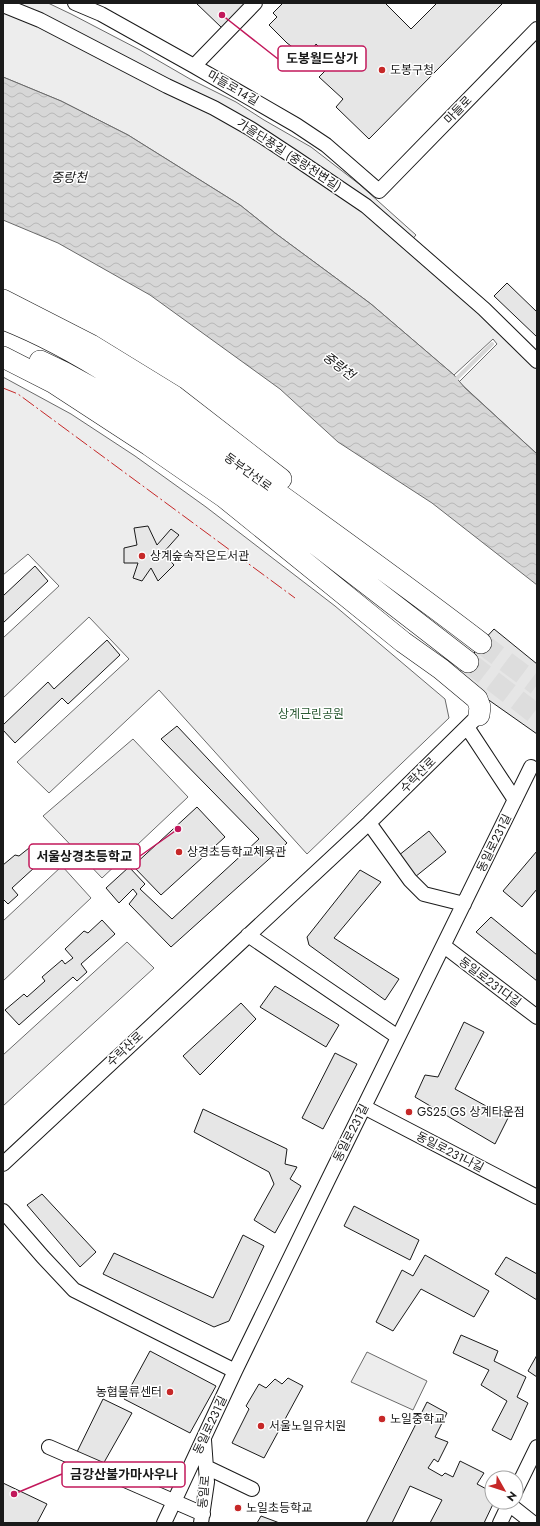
<svg xmlns="http://www.w3.org/2000/svg" width="540" height="1526" font-family="Jost,'Noto Sans KR',sans-serif">
	<style>
		.built { fill: #ededed; stroke: #6a6a6a }
		.water { fill: url(#water-waves); stroke: #6a6a6a }
		.lines { fill: none; stroke-linecap: round; stroke-linejoin: round }
		.stream { stroke: #d7d7d7; stroke-width: 4 }
		.building { fill: #e6e6e6; stroke: #1a1a1a }
		.highway-tunnel { stroke: #ddd; stroke-width: 21; stroke-dasharray: 21 10; stroke-linecap: butt }
		.minor-casing { stroke: #1a1a1a; stroke-width: 16 }
		.highway-casing { stroke: #1a1a1a; stroke-width: 22 }
		.minor { stroke: #fff; stroke-width: 14 }
		.highway { stroke: #fff; stroke-width: 21 }
		.power { stroke: #c62828; stroke-width: 1; stroke-dasharray: 14 3 2 3; stroke-linecap: butt }
		.poi-dot { fill: #c62828; stroke: #fff; stroke-width: 1.5 }
		.labels { text-anchor: middle; dominant-baseline: central; stroke-width: 3; stroke-linejoin: round; paint-order: stroke }
		.poi-label { font-size: 12px; fill: #1a1a1a; stroke: #fff; text-anchor: start }
		.street-label { font-size: 12px; fill: #1a1a1a; stroke: #fff }
		.park-label { font-size: 12px; fill: #2b5a34; stroke: #fff }
		.water-label { font-size: 13px; font-style: italic; fill: #1a1a1a; stroke: #fff }
		.leader { fill: none; stroke: #c2185b; stroke-width: 1.5 }
		.callout-dot { fill: #c2185b; stroke: #fff; stroke-width: 1.5 }
		.callout { fill: #fff; stroke: #c2185b; stroke-width: 1.5 }
		.callout-label { font-size: 13px; text-anchor: middle; font-weight: bold; fill: #1a1a1a }
	</style>
	<defs>
		<pattern id="water-waves" width="16" height="10" patternUnits="userSpaceOnUse"><rect width="16" height="10" fill="#d7d7d7"/><path d="M0 5q4-4 8 0t8 0" fill="none" stroke="#b8b8b8"/></pattern>
	</defs>
	<rect width="100%" height="100%" fill="#fff"/>
	<path class="built" d="M3,3H48L71,14L140,50L190,79L236,102L264,120L311,147L359,184L416,235L407,245L537,369V454L459,382L497,344L493,339L454,375L371,304L275,233L240,205L128,135L61,101L3,77Z
		M3,377L71,414L135,456L206,507L335,606L445,699L449,718L307,854L159,690L49,793L17,762L129,659L89,617L3,698V638L59,586L28,554L3,575Z
		M133,739L188,797L102,878L43,816Z
		M62,866L91,898L3,981V921Z
		M127,942L154,968L3,1106V1055Z
		M367,1352L427,1381L413,1410L351,1382Z"/>
	<path class="water" d="M3,77L61,101L128,135L240,205L275,233L371,304L454,375L465,388L537,454V585L432,503L338,442L280,389L150,295L58,243L3,220Z"/>
	<g class="lines">
		<path class="stream" d="M454,381L492,344"/>
	</g>
	<path class="building" d="M196,3H247L222,28Z
		M283,3H385L411,29L437,3H503L369,139L336,107L343,99L319,77L334,62L316,44L307,58L287,43L269,25L277,17L273,13Z
		M507,283L537,312V337L494,296Z
		M148,526L157,545L171,529L179,535L163,553L174,565L158,581L151,568L142,581L133,578L138,563H124V548L137,545L134,528Z
		M35,566L48,581L3,623V596Z
		M494,629L537,664V734L456,677L468,662L481,643Z
		M107,640L120,655L68,704L62,698L15,743L3,730V725L48,682L54,689Z
		M177,726L287,843L171,947L129,904L137,894L133,889L119,903L106,888L129,867L145,884L140,889L172,919L259,839L161,739Z
		M197,807L225,837L161,895L133,866Z
		M429,831L446,852L415,877L398,856Z
		M34,844L46,857L12,888L18,895L8,904L4,900L3,901V865L15,855L19,856Z
		M537,851V889L522,907L503,891Z
		M360,870L381,882L334,938L399,979L385,1000L309,945L307,937Z
		M491,917L537,955V981L476,932Z
		M102,920L115,934L81,964L87,972L77,981L73,977L19,1025L5,1010L24,994L27,997L45,981L42,977L62,960L65,964L73,958L65,949L84,931L88,933Z
		M275,986L339,1025L326,1047L260,1007Z
		M241,1003L256,1019L200,1075L183,1056Z
		M464,1022L484,1032L455,1089L508,1118L495,1144L415,1097L425,1075L438,1077Z
		M335,1053L357,1064L323,1129L302,1118Z
		M203,1109L287,1149L285,1164L297,1167L290,1179L301,1186L275,1233L254,1220L274,1184L269,1172L194,1132Z
		M42,1194L96,1252L80,1267L27,1205Z
		M354,1206L419,1240L410,1260L344,1226Z
		M243,1235L264,1246L229,1321L214,1327L103,1274L114,1253L213,1298Z
		M425,1255L489,1291L474,1317L421,1289L393,1331L376,1322L402,1270L413,1276Z
		M506,1257L537,1274V1300L495,1274Z
		M461,1335L498,1351L494,1361L526,1377L517,1397L528,1403L511,1440L492,1430L507,1401L481,1385L489,1370L453,1353Z
		M150,1351L216,1386L190,1433L124,1399Z
		M537,1355V1377L528,1371Z
		M288,1378L303,1386L264,1458L232,1443L249,1409L246,1406L259,1384L266,1388L275,1379L282,1384Z
		M103,1399L132,1413L102,1466L76,1454Z
		M427,1402L447,1413L435,1437L448,1442L438,1462L434,1459L428,1468L442,1476L445,1473L453,1477L460,1461L484,1473L477,1484L492,1492V1502H494L484,1523H430L442,1500L410,1486L392,1523H366Z
		M3,1483L47,1504L37,1523H3Z
		M261,1516L277,1522L279,1523H257Z"/>
	<g class="lines">
		<path class="highway-tunnel" d="M481,643L537,685
			M468,662L537,715"/>
		<g class="minor-casing">
			<path id="minor" d="M75,3L101,14L194,66L296,125L326,145L379,191L537,29
				M3,5L40,20L167,86L214,108L251,129L295,158L366,206L484,309L537,361
				M194,66L255,3
				M467,727L515,800
				M369,823L410,880L424,894L464,904
				M248,935L398,1037
				M444,946L537,1017
				M364,1107L537,1197
				M3,1164L369,823L479,715
				M3,1211L43,1257L74,1290L235,1371
				M49,1447L203,1514
				M206,1467L252,1489
				M516,1490L537,1447
				M509,1504L533,1523
				M164,1523L235,1371L328,1180L531,767
				M201,1523L207,1482L204,1440
				M500,1523L510,1502"/>
		</g>
		<g class="highway-casing">
			<path id="highway" d="M3,300L91,345L174,396L281,479
				M3,319C92,354 167,413 244,469C323,526 403,583 481,643
				M3,357L54,383L149,445L224,497L403,642L441,669L477,699L480,707L479,715
				M40,361L63,372L123,405L274,512L468,662"/>
		</g>
		<use href="#minor" class="minor"/>
		<use href="#highway" class="highway"/>
		<path class="power" d="M3,388L18,394L295,598"/>
	</g>
	<g class="poi-dot">
		<circle cx="382" cy="70" r="4"/>
		<circle cx="142" cy="556" r="4"/>
		<circle cx="179" cy="852" r="4"/>
		<circle cx="409" cy="1112" r="4"/>
		<circle cx="170" cy="1392" r="4"/>
		<circle cx="382" cy="1419" r="4"/>
		<circle cx="261" cy="1426" r="4"/>
		<circle cx="238" cy="1508" r="4"/>
	</g>
	<g class="labels">
		<g class="poi-label">
			<text x="390" y="70">도봉구청</text>
			<text x="150" y="556">상계숲속작은도서관</text>
			<text x="187" y="852">상경초등학교체육관</text>
			<text x="417" y="1112">GS25 GS 상계타운점</text>
			<text x="162" y="1392" text-anchor="end">농협물류센터</text>
			<text x="390" y="1419">노일중학교</text>
			<text x="269" y="1426">서울노일유치원</text>
			<text x="246" y="1508">노일초등학교</text>
		</g>
		<g class="street-label">
			<text transform="translate(233 88) rotate(30)">마들로14길</text>
			<text transform="translate(458 110) rotate(-46)">마들로</text>
			<text transform="translate(289 155) rotate(33)">가을단풍길 (중랑천변길)</text>
			<text transform="translate(248 472) rotate(36)">동부간선로</text>
			<text transform="translate(418 775) rotate(-45)">수락산로</text>
			<text transform="translate(494 843) rotate(-64)">동일로231길</text>
			<text transform="translate(490 982) rotate(37)">동일로231다길</text>
			<text transform="translate(125 1049) rotate(-43)">수락산로</text>
			<text transform="translate(351 1133) rotate(-63)">동일로231길</text>
			<text transform="translate(450 1152) rotate(27)">동일로231나길</text>
			<text transform="translate(210 1425) rotate(-65)">동일로231길</text>
			<text transform="translate(204 1492) rotate(-85)">동일로</text>
		</g>
		<g class="park-label">
			<text x="311" y="714">상계근린공원</text>
		</g>
		<g class="water-label">
			<text x="69" y="177">중랑천</text>
			<text transform="translate(339 366) rotate(38)">중랑천</text>
		</g>
	</g>
	<path class="leader" d="M222 15L278 59M178 829L140 856M14 1494L62 1474"/>
	<g class="callout-dot">
		<circle cx="222" cy="15" r="4"/>
		<circle cx="178" cy="829" r="4"/>
		<circle cx="14" cy="1494" r="4"/>
	</g>
	<g class="callout">
		<rect x="278" y="46" width="88" height="25" rx="4"/>
		<rect x="29" y="844" width="111" height="25" rx="4"/>
		<rect x="62" y="1462" width="123" height="25" rx="4"/>
	</g>
	<g class="callout-label">
		<text x="322" y="63">도봉월드상가</text>
		<text x="84" y="861">서울상경초등학교</text>
		<text x="124" y="1479">금강산불가마사우나</text>
	</g>
	<rect width="540" height="1526" fill="none" stroke="#1a1a1a" stroke-width="8"/>
	<g transform="translate(504 1490) rotate(129)"><circle r="19" fill="#ffffff" stroke="#a3a3a3"/>
	<path d="M0-3L7 15L0 10L-7 15Z" fill="#c62828"/>
	<text y="-6" font-size="11" font-weight="bold" text-anchor="middle" fill="#1a1a1a">N</text>
	</g>
</svg>
